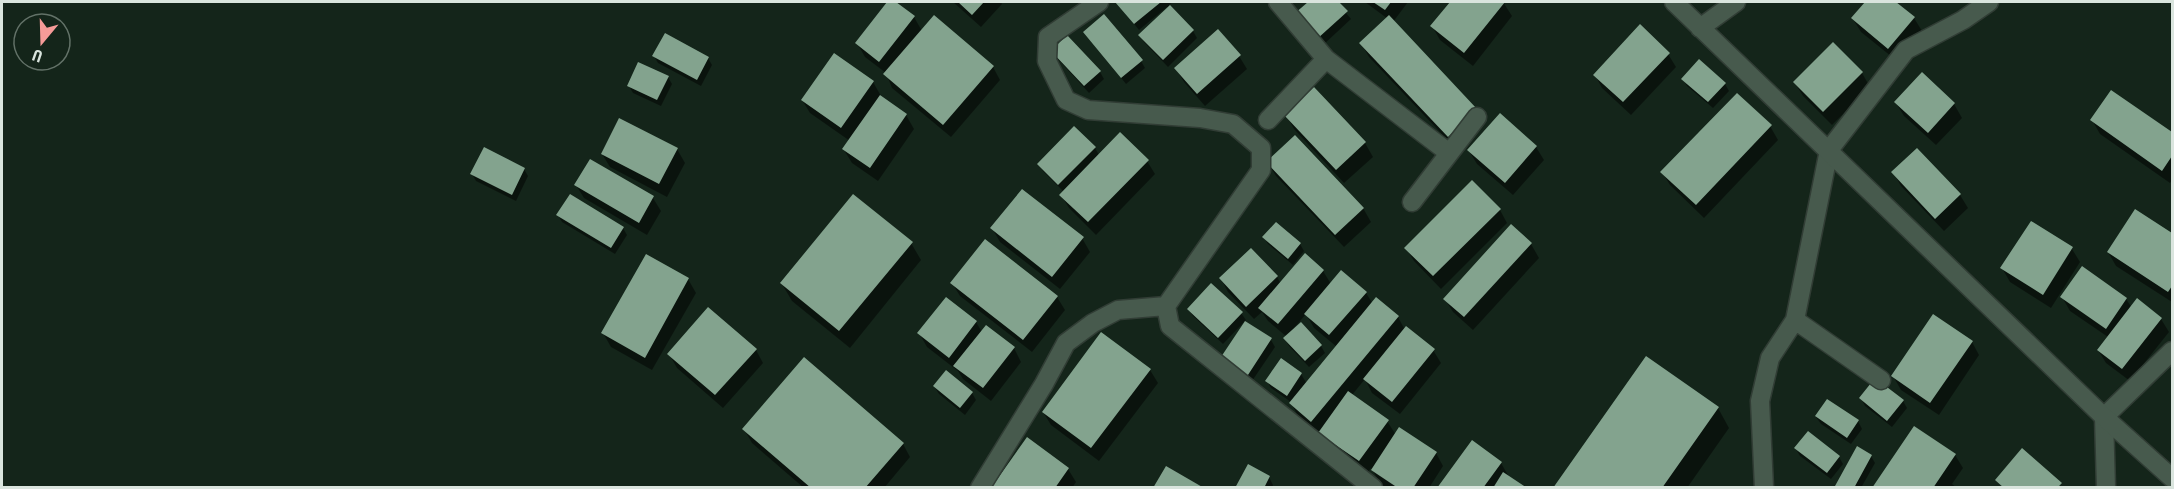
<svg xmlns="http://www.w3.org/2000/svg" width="2174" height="489" font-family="'Roboto Condensed',sans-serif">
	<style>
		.shadow { fill: #0007 }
		.building { fill: #83a38e }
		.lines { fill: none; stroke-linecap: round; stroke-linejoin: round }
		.lane-casing { stroke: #313d35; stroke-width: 21 }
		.street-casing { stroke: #313d35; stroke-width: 21 }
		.lane { stroke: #475a4d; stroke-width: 18 }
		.street { stroke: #475a4d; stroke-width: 18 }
	</style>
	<rect width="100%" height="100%" fill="#14251a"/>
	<path class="shadow" d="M889,2H893L914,17L922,31L993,67L1000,80L951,137L892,88L886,73L865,57L857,43Z
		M953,2H1001L1002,4L981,27Z
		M1117,2H1173L1169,5L1193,31L1197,38L1168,67L1144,42L1140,35L1168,9L1167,7L1139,30Z
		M1311,2H1337L1351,19L1322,46L1296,14Z
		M1365,2H1408L1393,22L1476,110L1484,124L1456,149L1369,57L1361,43L1388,19Z
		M1452,2H1503L1512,16L1473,66L1440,40L1432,26Z
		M1867,2H1894L1914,18L1922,31L1897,61L1861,32L1853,19Z
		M1085,32L1141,61L1145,68L1126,84Z
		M1067,38L1100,72L1104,79L1089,93L1057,58L1053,51Z
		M1833,44L1862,73L1870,87L1832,125L1803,96L1795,83Z
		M1668,54L1676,67L1631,115L1602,88L1595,75Z
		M834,55L873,82L881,96L880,97L906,115L914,129L878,181L852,163L844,150L850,141L810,113L802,100Z
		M654,56L708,58L712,65L701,86L658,63Z
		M1239,56L1247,69L1205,106L1184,82L1176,69Z
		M1922,74L1954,104L1962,118L1936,145L1904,116L1896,103Z
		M668,77L672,84L661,106L633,93L629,86Z
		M1683,79L1725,84L1729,91L1713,108L1687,86Z
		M1314,89L1365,143L1373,157L1344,183L1294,129L1286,115Z
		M2112,92L2172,134V180L2170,183L2100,134L2092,120Z
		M1770,126L1778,140L1704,218L1670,185L1662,172Z
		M1074,128L1095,148L1099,155L1147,161L1155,174L1096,235L1069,208L1061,195L1064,192L1043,171L1039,164Z
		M1536,147L1544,160L1513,195L1477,164L1469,151Z
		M677,149L685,163L667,197L610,167L602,154Z
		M1917,150L1960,195L1968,208L1944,231L1901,186L1893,172Z
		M591,161L653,198L661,211L647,235L584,198L576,185Z
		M1268,163L1363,208L1371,222L1344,247L1276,176Z
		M524,169L528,176L516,201L476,181L472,174Z
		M1500,210L1507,223L1441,289L1414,261L1406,248Z
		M2135,211L2172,235V302L2116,266L2108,252Z
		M558,215L623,228L627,235L615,254L562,222Z
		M2031,223L2072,249L2080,262L2051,308L2010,282L2002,268Z
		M992,228L1082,238L1090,252L1060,289L1000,242Z
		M1264,237L1300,244L1304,251L1293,265L1268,244Z
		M911,243L921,260L850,348L792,301L782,284Z
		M1531,244L1539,258L1473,330L1453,312L1445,299Z
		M1305,255L1323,271L1331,284L1341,272L1366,293L1373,304L1398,317L1405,330L1433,350L1441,363L1400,414L1372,393L1365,379L1352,395L1387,421L1396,435L1436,453L1443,466L1429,488H1386L1380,483L1371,468L1367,474L1298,417L1291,402L1271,388L1267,381L1281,360L1301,374L1307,384L1337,347L1314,328L1306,314L1294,328L1321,346L1325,353L1309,367L1289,346L1285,339L1287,337L1268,321L1262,312L1254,319L1228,292L1221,279L1277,277L1281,284Z
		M647,256L688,279L696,293L652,370L611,347L603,333Z
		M952,283L1057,297L1065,310L1032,352L960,296Z
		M2062,297L2126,299L2132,308L2161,319L2169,332L2130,381L2106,363L2098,350L2108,337L2070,311Z
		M1188,309L1241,313L1246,320L1244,322L1271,340L1275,347L1250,384L1225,367L1245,323L1244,322L1223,344L1193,316Z
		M976,322L982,332L1014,348L1021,362L991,401L963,379L958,371L927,347L919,333Z
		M1972,342L1979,355L1939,415L1901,390L1893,376Z
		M756,350L763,363L723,408L677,368L669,354Z
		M1150,370L1158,383L1099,461L1051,425L1043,412Z
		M934,386L972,393L976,400L965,415L939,394Z
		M1861,398L1903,401L1907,408L1892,427L1865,406Z
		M1718,408L1729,428L1687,488H1555Z
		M1816,417L1858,421L1862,429L1851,444L1821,424Z
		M744,429L903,444L910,457L884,488H804L752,443Z
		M1796,449L1839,457L1843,464L1831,479L1800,456Z
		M1955,455L1963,468L1952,484L1957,488H1875Z
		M1871,456L1875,463L1861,488H1837Z
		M1501,463L1509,477L1524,488H1439Z
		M1068,469L1076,482L1072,488H993Z
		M1269,477L1273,485L1272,488H1236Z"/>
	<path class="building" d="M887,2H896L915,16L879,62L855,43Z
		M958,2H984L972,15Z
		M1115,2H1161L1134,24Z
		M1308,2H1339L1348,11L1317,39L1294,14Z
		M1373,2H1391L1385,10Z
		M1450,2H1505L1464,53L1430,26Z
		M1865,2H1896L1915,17L1888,49L1851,18Z
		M1170,5L1194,30L1163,60L1138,35Z
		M1104,14L1143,60L1121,78L1083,32Z
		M934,15L994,66L943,125L883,74Z
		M1389,15L1477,109L1448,137L1359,43Z
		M1640,24L1670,53L1623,102L1593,75Z
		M1218,29L1241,55L1197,94L1174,68Z
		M665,33L709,57L697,80L652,56Z
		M1067,35L1101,71L1084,86L1051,51Z
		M1833,42L1863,72L1823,112L1793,82Z
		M834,53L874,81L841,128L801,100Z
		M1699,59L1726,83L1708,102L1681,79Z
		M638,62L669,76L657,100L627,86Z
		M1922,72L1955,103L1928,133L1894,102Z
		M1314,87L1366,142L1336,170L1284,115Z
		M2111,90L2172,132V156L2162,171L2090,120Z
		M1737,93L1772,125L1696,205L1660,172Z
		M880,95L907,114L870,168L842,149Z
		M1500,113L1537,146L1505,183L1467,150Z
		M619,118L678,148L659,184L601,154Z
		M1074,126L1096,147L1058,185L1037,164Z
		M1120,132L1149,160L1088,222L1059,195Z
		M1295,135L1364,208L1335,235L1266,162Z
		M484,147L525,168L512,195L470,174Z
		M1917,148L1961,194L1935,219L1891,172Z
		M590,159L654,196L639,223L574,185Z
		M1472,180L1501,209L1433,276L1404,248Z
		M1022,189L1084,237L1052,277L990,228Z
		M570,194L624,227L611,248L556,215Z
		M853,194L913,242L839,331L780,283Z
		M2135,209L2172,233V286L2168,292L2107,252Z
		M2031,221L2073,247L2043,295L2000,268Z
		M1276,222L1301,243L1288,259L1262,237Z
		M1511,224L1532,243L1464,317L1443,299Z
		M985,239L1058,296L1023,340L950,283Z
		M1251,248L1278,276L1246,307L1219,278Z
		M1305,253L1324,270L1278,324L1258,308Z
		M646,254L689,278L645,358L601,333Z
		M2082,266L2127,298L2106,329L2060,297Z
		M1341,270L1367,292L1329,335L1304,314Z
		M1211,283L1243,312L1218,338L1187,309Z
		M946,297L977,321L949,358L917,333Z
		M1376,297L1399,316L1311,422L1289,403Z
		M2137,298L2162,318L2122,369L2097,350Z
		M708,307L757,349L715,395L667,354Z
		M1933,314L1973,341L1930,403L1891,376Z
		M1245,321L1272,338L1246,378L1219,360Z
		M1301,322L1322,345L1305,361L1283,338Z
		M986,325L1015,347L983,388L953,366Z
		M1406,326L1435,349L1392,402L1363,379Z
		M1101,332L1151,369L1091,448L1042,412Z
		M1646,356L1719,407L1662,488H1553Z
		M804,357L904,443L865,488H811L742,429Z
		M1281,358L1302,373L1287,396L1265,381Z
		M946,370L973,392L960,408L933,386Z
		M1875,378L1904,400L1887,421L1859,398Z
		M1348,391L1389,420L1359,461L1318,433Z
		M1827,399L1859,420L1847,438L1815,416Z
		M1914,426L1956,454L1933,488H1872Z
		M1399,427L1437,452L1413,488H1398L1371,470Z
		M1808,431L1840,456L1827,473L1794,448Z
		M1027,437L1069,468L1055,488H991Z
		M1472,440L1502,462L1483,488H1437Z
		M1857,446L1872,455L1854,488H1838L1835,486Z
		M2022,448L2062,483L2057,488H2004L1995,480Z
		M1248,464L1270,476L1264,488H1235Z
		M1166,466L1204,488H1153Z
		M1503,472L1527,488H1493Z"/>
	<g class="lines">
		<g class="lane-casing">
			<path id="lane" d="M1795,320L1881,380
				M1764,488L1760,401L1770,358L1795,320L1829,150
				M2106,488L2104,417L2172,351"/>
		</g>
		<g class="street-casing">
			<path id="street" d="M1099,2L1048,37L1047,61L1066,100L1088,110L1200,118L1233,124L1261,148V170L1166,306L1170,326L1373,488
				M1278,2L1326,59L1449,153
				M1674,2L2104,417L2172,478
				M1700,28L1736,2
				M1268,120L1326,59
				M1829,150L1906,50L1963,20L1989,2
				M1412,202L1477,117
				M980,488L1044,384L1066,343L1093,323L1118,310L1166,306"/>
		</g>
		<use href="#lane" class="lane"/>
		<use href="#street" class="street"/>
	</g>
	<rect width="2174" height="489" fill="none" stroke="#dae5de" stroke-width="6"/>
	<g transform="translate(42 42) rotate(199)"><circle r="28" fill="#14251a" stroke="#637268" stroke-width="1.5"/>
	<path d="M0-4.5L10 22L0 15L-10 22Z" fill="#f59b98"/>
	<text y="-9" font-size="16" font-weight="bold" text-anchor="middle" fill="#dae5de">U</text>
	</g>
</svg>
